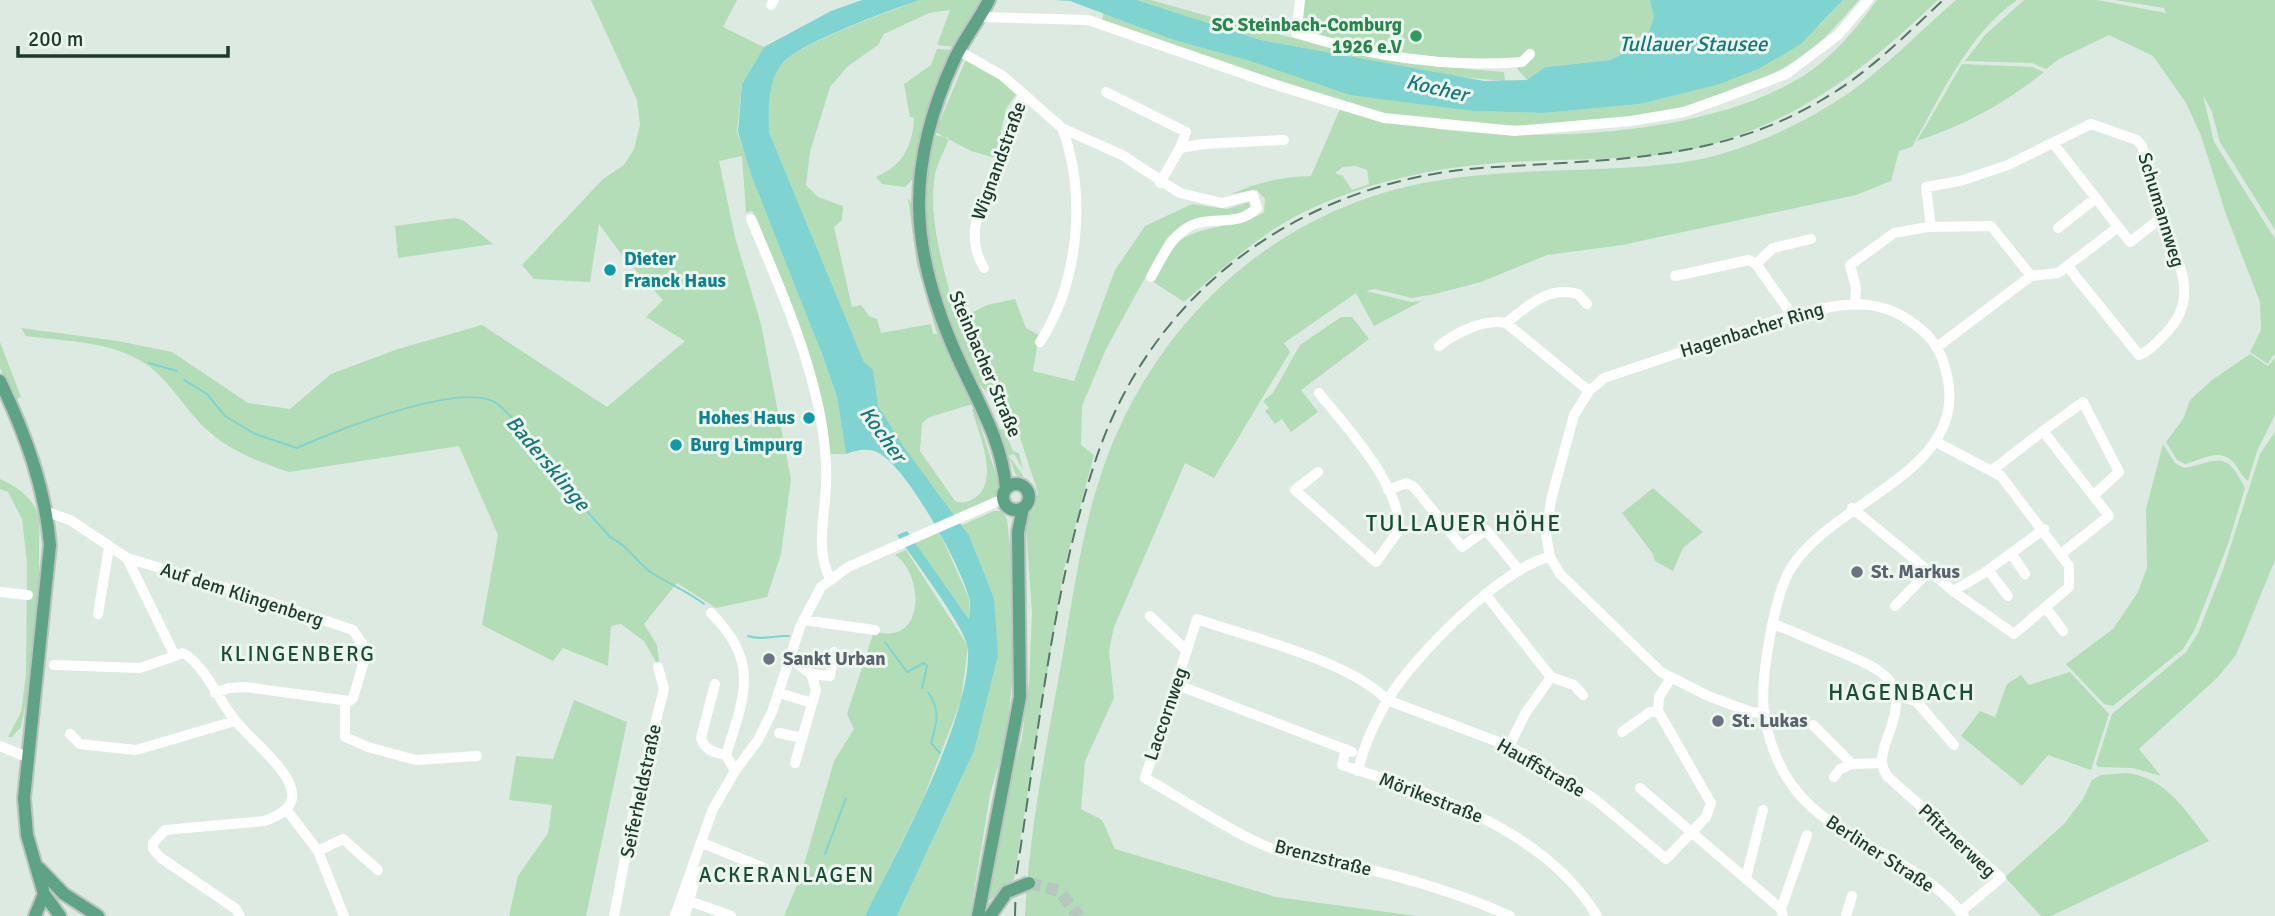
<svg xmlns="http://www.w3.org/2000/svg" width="2275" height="916" font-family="Signika,sans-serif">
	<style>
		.green { fill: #b3ddb7; fill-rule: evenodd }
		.water { fill: #7fd4d2 }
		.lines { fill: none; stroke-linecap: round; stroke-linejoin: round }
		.stream { stroke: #7fd4d2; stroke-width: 2 }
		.major-tunnel { stroke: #b7c7be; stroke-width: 12; stroke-dasharray: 12 6; stroke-linecap: butt }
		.major-casing { stroke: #bcc4c0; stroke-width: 16 }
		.minor { stroke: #fff; stroke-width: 10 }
		.major { stroke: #5ea385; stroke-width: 12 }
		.rail { stroke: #577668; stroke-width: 2; stroke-dasharray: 14 7; stroke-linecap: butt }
		.major-bridge-casing { stroke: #bcc4c0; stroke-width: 16; stroke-linecap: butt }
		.major-bridge { stroke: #5ea385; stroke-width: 12 }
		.leisure-dot { fill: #2e9e5b; stroke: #edf7f0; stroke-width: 2.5 }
		.culture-dot { fill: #0f9aa8; stroke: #edf7f0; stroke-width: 2.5 }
		.worship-dot { fill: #6b7280; stroke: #edf7f0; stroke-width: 2.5 }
		.labels { text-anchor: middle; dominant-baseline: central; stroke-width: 6; stroke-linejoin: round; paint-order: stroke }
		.leisure-label { font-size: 19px; font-weight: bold; fill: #27864d; stroke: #edf7f0; text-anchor: end }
		.street-label { font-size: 19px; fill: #1e3a2d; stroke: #edf7f0 }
		.culture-label { font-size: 19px; font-weight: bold; fill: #0d838f; stroke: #edf7f0; text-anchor: start }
		.worship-label { font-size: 19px; font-weight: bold; fill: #5b616d; stroke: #edf7f0; text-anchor: start }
		.water-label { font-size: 21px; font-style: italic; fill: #147978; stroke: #edf7f0 }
		.neighbourhood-label { font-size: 21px; letter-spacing: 2px; fill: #194d37; stroke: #edf7f0 }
		.quarter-label { font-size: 23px; letter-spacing: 2px; fill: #194d37; stroke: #edf7f0 }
	</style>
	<rect width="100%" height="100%" fill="#ddeae2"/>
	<path class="green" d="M591,0H737L723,27L764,47L742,84L737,132L822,354L837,397L846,454H829L824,408L759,224L752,211L746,213L742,156L719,161L735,237L761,324L791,479L781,554L767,597L716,608L677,583L644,624L657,645L660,669L644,641L621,624L611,626L608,666L563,648L553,661L482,625L498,535L459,446L289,472C261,463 225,449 204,427C183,407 167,376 141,361C108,341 63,341 26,336L21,328L118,341L172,352L248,403L290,409L331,374L398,349L482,325L607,407L685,341L646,317L663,300L625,259L599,224L590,282L534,279L522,265L603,179L624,165L634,149L640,125L637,100Z
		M919,0H984L956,47L937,45L950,10L929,13L884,34L878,45L847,67L830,87L810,152L806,185L818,197L843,206L842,220L834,227L852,307L861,305L869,316L877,319L881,333L931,324L933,334H937L917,265L908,198C918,207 918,251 920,266C929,313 957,360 976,403L930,417L922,423L920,451L955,501C963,504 969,502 976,497C1000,479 978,433 972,409H975L999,484L995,497L954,515C931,480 895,446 879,407C872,391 878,375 864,362L769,132C769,111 767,82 782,64C799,43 891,11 919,0Z
		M1137,0H1151C1267,33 1383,64 1504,72L1505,81L1448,76L1261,40Z
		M1305,0H1650L1655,17L1645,43L1610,60L1545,67L1527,80L1515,66C1443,62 1370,54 1302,29Z
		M1843,0H1859C1840,21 1822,44 1798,59C1685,131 1514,136 1385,114C1354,109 1323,95 1294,85C1229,65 1165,44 1101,23L1104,13L1174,40L1419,102L1473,111L1544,113L1640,104L1717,85L1819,26Z
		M1877,0H1938C1869,65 1815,110 1723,141C1663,161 1595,158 1534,161C1451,164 1372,178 1298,215C1256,237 1220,271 1184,302L1152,281C1159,270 1167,253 1176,244C1198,224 1236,229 1264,212L1265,199L1257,190L1231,194C1258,182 1281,177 1311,176L1340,109C1465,148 1690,147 1803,76C1833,57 1856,29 1877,0ZM1355,166L1367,170L1369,184L1352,190L1343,176L1335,173L1343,167Z
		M1956,0H2017C1967,35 1941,96 1912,147L1899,151L1891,181L1856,195L1622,245L1547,255L1481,282L1435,294L1412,298L1375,289L1366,291L1411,302L1422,301L1374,326L1356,293L1284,343L1290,352L1214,478L1185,463L1114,627L1109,651L1114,698L1085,761L1081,809L1102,820L1115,849L1276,897L1416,916H1025C1029,832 1046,747 1061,665C1073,597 1082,525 1106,460C1156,325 1266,219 1409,186C1496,166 1589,174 1677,163C1736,156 1800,126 1849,93C1887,66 1921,30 1956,0Z
		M2024,0H2097L2166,13L2164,8L2115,0H2275V230L2220,142L2212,112L2203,95L2214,142L2275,239V356L2273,355L2268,364L2250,352L2261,330L2260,302L2227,217L2201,136L2186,103L2153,56L2109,35L2059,59L2046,69L2032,63L1965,61L1985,35Z
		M937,49L955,50L925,126L914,178L905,187L882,184L876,177C902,166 913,146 914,118L910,117L904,84L931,65Z
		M966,59L997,76L1017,93L1006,109L995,158L971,151L935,132Z
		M1962,64L2032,67L2044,72C2003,105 1967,124 1917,141Z
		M936,135L949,138C945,150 938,162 935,174C927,222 946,274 957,320L987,305L1015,299L1026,328L1039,335L1033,371L1074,381L1115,270L1145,226L1192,204L1227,209L1249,202L1250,207L1240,213L1190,222L1167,238L1106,349L1082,406L1081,445L1094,455L1064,569L1014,879L988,902L983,916L1000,822L1022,738L1029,682L1032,612L1025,515L1034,509L1038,493L1016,425L973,377L949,324L927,253L923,219L926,168Z
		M454,218L463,220L493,244L398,258L395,226Z
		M1341,317H1352L1369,339L1301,390L1318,412L1291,432L1282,419L1275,424L1265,411L1269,408L1263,401L1273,393L1300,345Z
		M0,342L21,397L15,400L0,368Z
		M2250,354L2268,366L2275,358V415L2257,451L2248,481C2242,477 2239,469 2234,463C2219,446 2201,461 2185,464L2177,460L2166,442L2183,419L2190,400L2212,380Z
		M999,429L1004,430L1013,451L1019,453L1023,470L1014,454L1009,456L1023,475L1021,482L1015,473Z
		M2275,432V560L2236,655L2217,678L2139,749L2161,776L2133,768L2098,767L2096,764L2112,714L2186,652L2198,633L2224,567L2260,454Z
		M2163,444L2175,463L2184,468C2220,461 2225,449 2245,488L2228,544L2195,629L2183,649L2113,706L2104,704L2066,664L2113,629L2138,592L2147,568L2146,509Z
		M0,479C14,485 29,495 36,509C41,520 39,535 39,546C40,607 34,668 21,727L12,737H8L21,712L26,674L27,563L22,519L8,492L0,489Z
		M1653,488L1703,532L1683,548L1673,571L1655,561L1653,554L1622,513Z
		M994,511H1002L1007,519L1015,592L1013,673L1007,733L990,795L970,916H897L974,751L994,598L969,535L962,525Z
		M937,527L969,598L970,620L912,538Z
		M906,550L968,646L961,701L923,799L865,916H784L800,878L834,761L854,729L847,714L874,631C925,648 925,575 895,555Z
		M2070,672L2109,714L2091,770L2048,755L2022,786L1961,736L1980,711L1995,717L2007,684L2021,675L2029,685Z
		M574,700L627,722L586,916H509L518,876L548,833L552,805L509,800L516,756L553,759Z
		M2126,773C2166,777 2186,811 2209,841L2051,916H2041L2005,877L2064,824L2083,799L2092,780L2101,775Z"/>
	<path class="water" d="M862,0H919C891,10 798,43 782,64C767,82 769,111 769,132L864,362L873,370L878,406L903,446L969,535L994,598L998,655L974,751L897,916H865C897,850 972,719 968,648C966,628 911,556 897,535L907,531L969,619C970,613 971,603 969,597C960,565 907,466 877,452C867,448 856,450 846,454L837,397L822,354L752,177L738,132L742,84L764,47L831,11Z
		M1053,0H1137L1261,40L1484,81L1527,80L1545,67L1610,60L1645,43L1654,17L1650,0H1843L1801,44L1758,69L1717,85L1640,104L1544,113L1473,111L1350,95L1247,60L1174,40L1070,1Z"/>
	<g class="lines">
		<path class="stream" d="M149,363L177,371
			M184,380L207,394L225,416L255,434L297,448C332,432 462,380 496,403C513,415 521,432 533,448C558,479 584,508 610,537C632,548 635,562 652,573C669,584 687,591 704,604
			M748,636C762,641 774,635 789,636
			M885,642L907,672L924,663L927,666L922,688
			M928,692C941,711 937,722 931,743L940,753
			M825,854L846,798"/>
		<path class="major-tunnel" d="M1029,883L1059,891L1079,916"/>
		<g class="major-casing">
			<path id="major" d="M989,0C979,20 964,39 954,60C905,167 909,249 957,356C977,401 1002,439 1006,489
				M0,381C25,433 45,487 50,545L24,798L27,835L44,894L35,916
				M1003 497a13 13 0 1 1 26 0a13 13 0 1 1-26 0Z
				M39,868L64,894L98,916
				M44,894L60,916
				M978,916L1020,697L1018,532L1023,508
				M990,916L1007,892"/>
		</g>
		<path class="minor" d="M1300,0L1296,33C1369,56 1446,68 1522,62L1530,54
			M771,5L774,0
			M979,17L1088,20L1276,85L1384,118L1515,131L1631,121L1684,112L1726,97L1786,74L1838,35L1868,0
			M959,51L1003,76L1062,128L1122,155L1180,193L1222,203L1253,195L1257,208C1240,226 1216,217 1195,224C1172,232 1162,258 1151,277
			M1106,92L1186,132L1180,148L1203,144L1284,140
			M2053,143L2130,242L2161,218
			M1160,183L1180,148
			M751,219C779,285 810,354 822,426C825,445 827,464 826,484C825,517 815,548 830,579
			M1931,227L1926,187L1960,181L2008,165L2091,124L2137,140L2142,146C2148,171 2153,197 2162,220C2178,263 2202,298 2164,335C2156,343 2150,351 2139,355L2068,267
			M2058,228L2096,198
			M1756,264L1773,248L1811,239
			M984,268C958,225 993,190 1006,150C1013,130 1012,113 1024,94
			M1675,276L1749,260L1756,264L1792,315
			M1855,304L1856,288L1850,265L1894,233L1928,227L1991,226L2031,276
			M1506,323C1528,306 1549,285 1578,294L1587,304
			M1040,342C1079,282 1087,194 1062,128
			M1439,346C1455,333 1485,318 1506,323L1589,391
			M1937,347L2031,276L2058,273L2118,227
			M2043,431L2083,402L2119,472L2094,495
			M1991,471L2043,431L2109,516L2061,554
			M1318,472L1295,490L1376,562L1399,530C1401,485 1346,427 1319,393
			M1388,490L1407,483L1414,487L1462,547L1486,530L1518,569
			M1852,508L1953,591L2014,634L2069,587V566L2001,476L1936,442
			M47,512L70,520L127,558L175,656L182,653C198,657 221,701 231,715C252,746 335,798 264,821L165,830L153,843V849L161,858L236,909L240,916
			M2011,553L2025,574
			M127,558L243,593L353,630L367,651L353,698L349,701L245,687L229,688L215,693
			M1988,570L2008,596
			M1953,591L1984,573L2044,529
			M0,592L28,595
			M1486,595L1551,677L1525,714L1509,746
			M1895,606L1929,571
			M2046,608L2063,631
			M711,613C760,662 745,695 726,755L735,771
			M98,614L109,547
			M1150,616L1187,651
			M803,620L875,630
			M1773,624C1795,632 1816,642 1838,651C1885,671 1910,680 1888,736C1883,751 1878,762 1887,776L2001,878L1960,912
			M54,665L140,668L175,656
			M811,674L830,676L834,652
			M1551,677L1574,685L1583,695
			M715,684L701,738C705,751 714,752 726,755
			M1175,684L1352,752
			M779,693L812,703
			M1897,696L1916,701L1954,745
			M345,702V737L368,747L416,760L477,756
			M1765,713L1751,712L1708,696L1661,672L1560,574L1550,557L1546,535L1551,500L1574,415L1589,391L1604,378L1792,315C1844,303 1882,293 1925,333C1939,346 1944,361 1948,380C1965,473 1834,500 1791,568C1774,595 1760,681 1764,712C1783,844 1899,834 1964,916
			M1813,725L1852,764L1881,763
			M1622,732L1650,712L1658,711
			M779,733L802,738
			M70,734L80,744L136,750L235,721
			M0,746L27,757
			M1346,749L1342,765C1433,794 1544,829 1597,916
			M795,763L816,690L811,674L800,666
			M1358,771C1363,747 1375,722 1387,701C1412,658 1502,567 1550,557
			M1834,777L1840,769L1852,764
			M1640,788L1781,909
			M286,809L318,851L344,916
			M705,844L764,868
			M318,851L343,839L378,870
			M1746,878L1763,810
			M690,901L731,916
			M614,916L637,795L664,689L658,667
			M675,916L712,811L735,771L758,740L772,712L800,627L821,587L848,567L1003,499
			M685,916L697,871
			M1510,916C1448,888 1383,872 1317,857C1307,855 1296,855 1285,853C1245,842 1183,799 1145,778L1197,619C1249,637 1350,661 1387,700L1509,746L1529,757L1596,800L1666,859L1706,817L1711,803L1658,711L1659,697L1671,678
			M1783,916L1781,909L1807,835
			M1846,916L1852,896"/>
		<use href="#major" class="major"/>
		<path class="rail" d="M1015,916L1016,877C1038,739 1051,595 1095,462C1152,289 1302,182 1481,168C1602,159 1712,164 1820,101C1866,75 1905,36 1943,0"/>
		<g class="major-bridge-casing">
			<path id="major-bridge" d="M1007,892L1029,883"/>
		</g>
		<use href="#major-bridge" class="major-bridge"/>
	</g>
	<circle class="leisure-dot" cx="1416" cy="36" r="7"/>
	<g class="culture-dot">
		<circle cx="610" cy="270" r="7"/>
		<circle cx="809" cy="418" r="7"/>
		<circle cx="676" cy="445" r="7"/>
	</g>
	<g class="worship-dot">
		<circle cx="1857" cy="572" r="7"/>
		<circle cx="769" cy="659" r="7"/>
		<circle cx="1718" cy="721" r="7"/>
	</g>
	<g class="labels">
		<g class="leisure-label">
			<text x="1402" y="25">SC Steinbach-Comburg<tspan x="1402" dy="22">1926 e.V</tspan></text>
		</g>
		<g class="street-label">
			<text transform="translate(999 161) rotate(-70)">Wignandstraße</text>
			<text transform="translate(2161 210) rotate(73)">Schumannweg</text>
			<text transform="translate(1752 330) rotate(-17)">Hagenbacher Ring</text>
			<text transform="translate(985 364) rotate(67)">Steinbacher Straße</text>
			<text transform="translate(242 595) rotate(18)">Auf dem Klingenberg</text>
			<text transform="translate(1166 714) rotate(-71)">Laccornweg</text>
			<text transform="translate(1541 768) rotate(30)">Hauffstraße</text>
			<text transform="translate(641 791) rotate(-78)">Seiferheldstraße</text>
			<text transform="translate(1431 798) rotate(21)">Mörikestraße</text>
			<text transform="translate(1957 841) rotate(43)">Pfitznerweg</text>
			<text transform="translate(1880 854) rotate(33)">Berliner Straße</text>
			<text transform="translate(1323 858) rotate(14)">Brenzstraße</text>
		</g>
		<g class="culture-label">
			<text x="624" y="259">Dieter<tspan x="624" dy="22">Franck Haus</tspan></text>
			<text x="795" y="418" text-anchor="end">Hohes Haus</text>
			<text x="690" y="445">Burg Limpurg</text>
		</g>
		<g class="worship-label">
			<text x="1871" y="572">St. Markus</text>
			<text x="783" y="659">Sankt Urban</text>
			<text x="1732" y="721">St. Lukas</text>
		</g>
		<g class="water-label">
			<text x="1693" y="44">Tullauer Stausee</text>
			<text transform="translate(1437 88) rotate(13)">Kocher</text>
			<text transform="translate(883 434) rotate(54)">Kocher</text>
			<text transform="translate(548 463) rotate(50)">Badersklinge</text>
		</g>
		<g class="neighbourhood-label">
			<text x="298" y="654">KLINGENBERG</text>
			<text x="787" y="875">ACKERANLAGEN</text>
		</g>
		<g class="quarter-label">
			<text x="1464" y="523">TULLAUER HÖHE</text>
			<text x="1902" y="692">HAGENBACH</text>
		</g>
	</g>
	<path d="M18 46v10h210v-10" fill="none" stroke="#1e3a2d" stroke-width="3.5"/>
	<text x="28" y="46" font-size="21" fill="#1e3a2d" stroke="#edf7f0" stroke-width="5" paint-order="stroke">200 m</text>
</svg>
